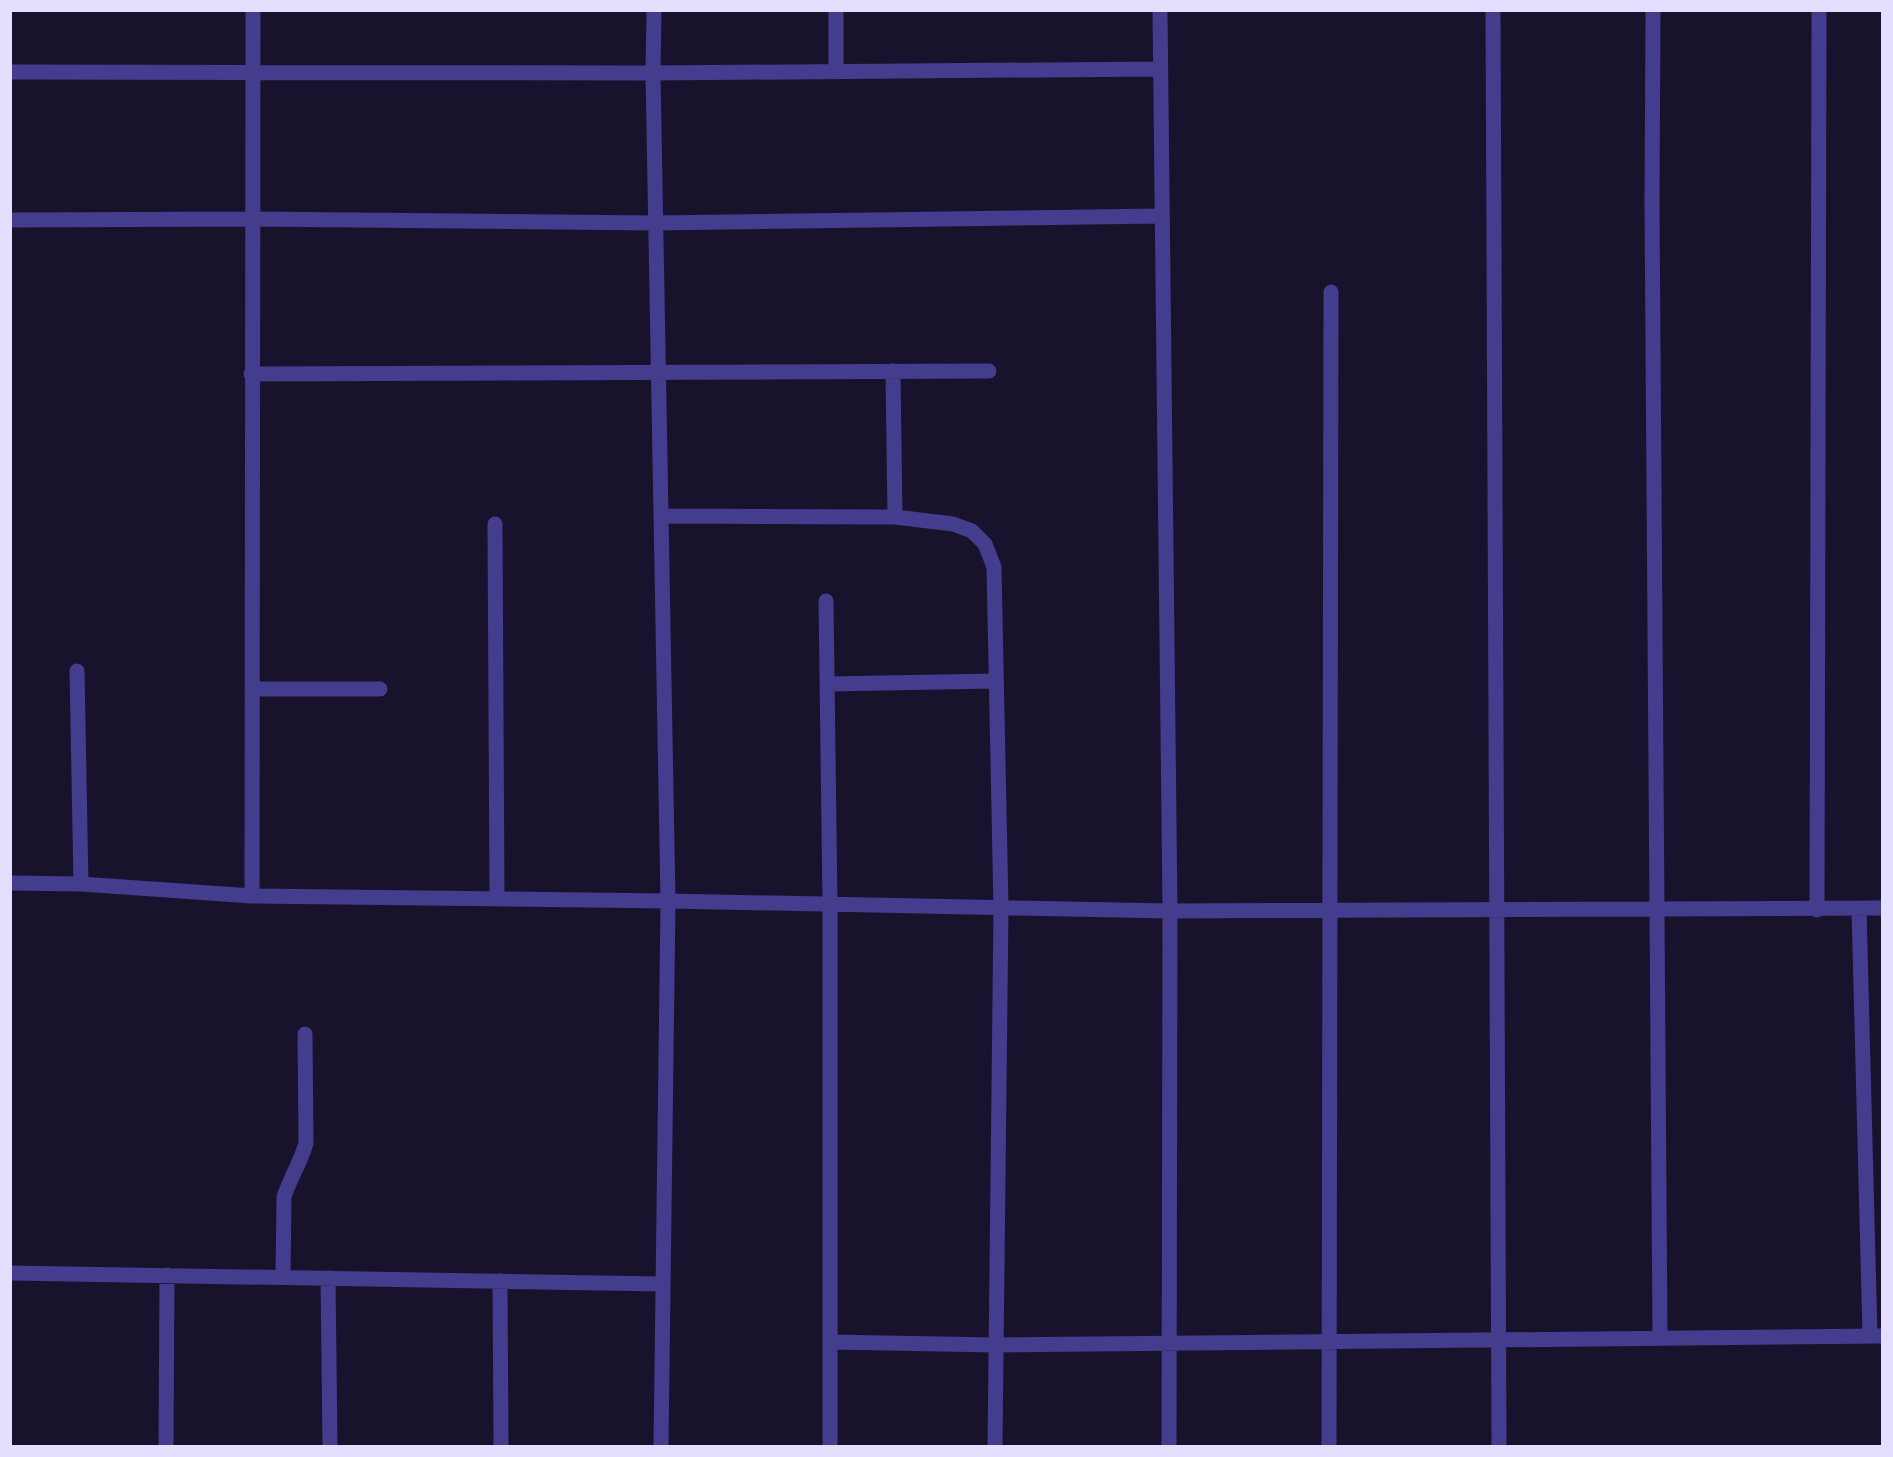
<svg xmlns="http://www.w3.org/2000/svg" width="1893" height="1457" font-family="Quicksand,sans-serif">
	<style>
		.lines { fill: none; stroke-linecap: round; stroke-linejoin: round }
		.minor { stroke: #443c8c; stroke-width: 15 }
	</style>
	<rect width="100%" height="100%" fill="#18122d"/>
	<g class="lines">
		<path class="minor" d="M654,10L653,73L668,901L661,1446
			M1160,10L1170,911L1169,1446
			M1493,10L1499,1446
			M1653,10L1652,204L1660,1338
			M836,71V10
			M10,72L653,73L1160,69
			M10,220L251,219L655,223L1161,216
			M893,371L895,517
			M251,374L989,371
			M661,516L895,517L953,524L972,531L985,544L994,567L1001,908L995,1446
			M495,524L497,899
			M826,601L830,905V1446
			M77,671L81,884
			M827,684L996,681
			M252,689H380
			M10,883L81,884L252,896L668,901L1170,911L1882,908
			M252,896L253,10
			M1859,909L1870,1336
			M1817,910L1819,10
			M10,1273L662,1284
			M283,1277L284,1197C290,1178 301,1162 306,1143L305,1034
			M328,1278L330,1446
			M500,1281L501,1446
			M830,1342L996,1345L1882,1336
			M166,1446L167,1275
			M1329,1446L1331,292"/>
	</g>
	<rect width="1893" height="1457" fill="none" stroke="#e4deff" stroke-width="24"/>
</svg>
